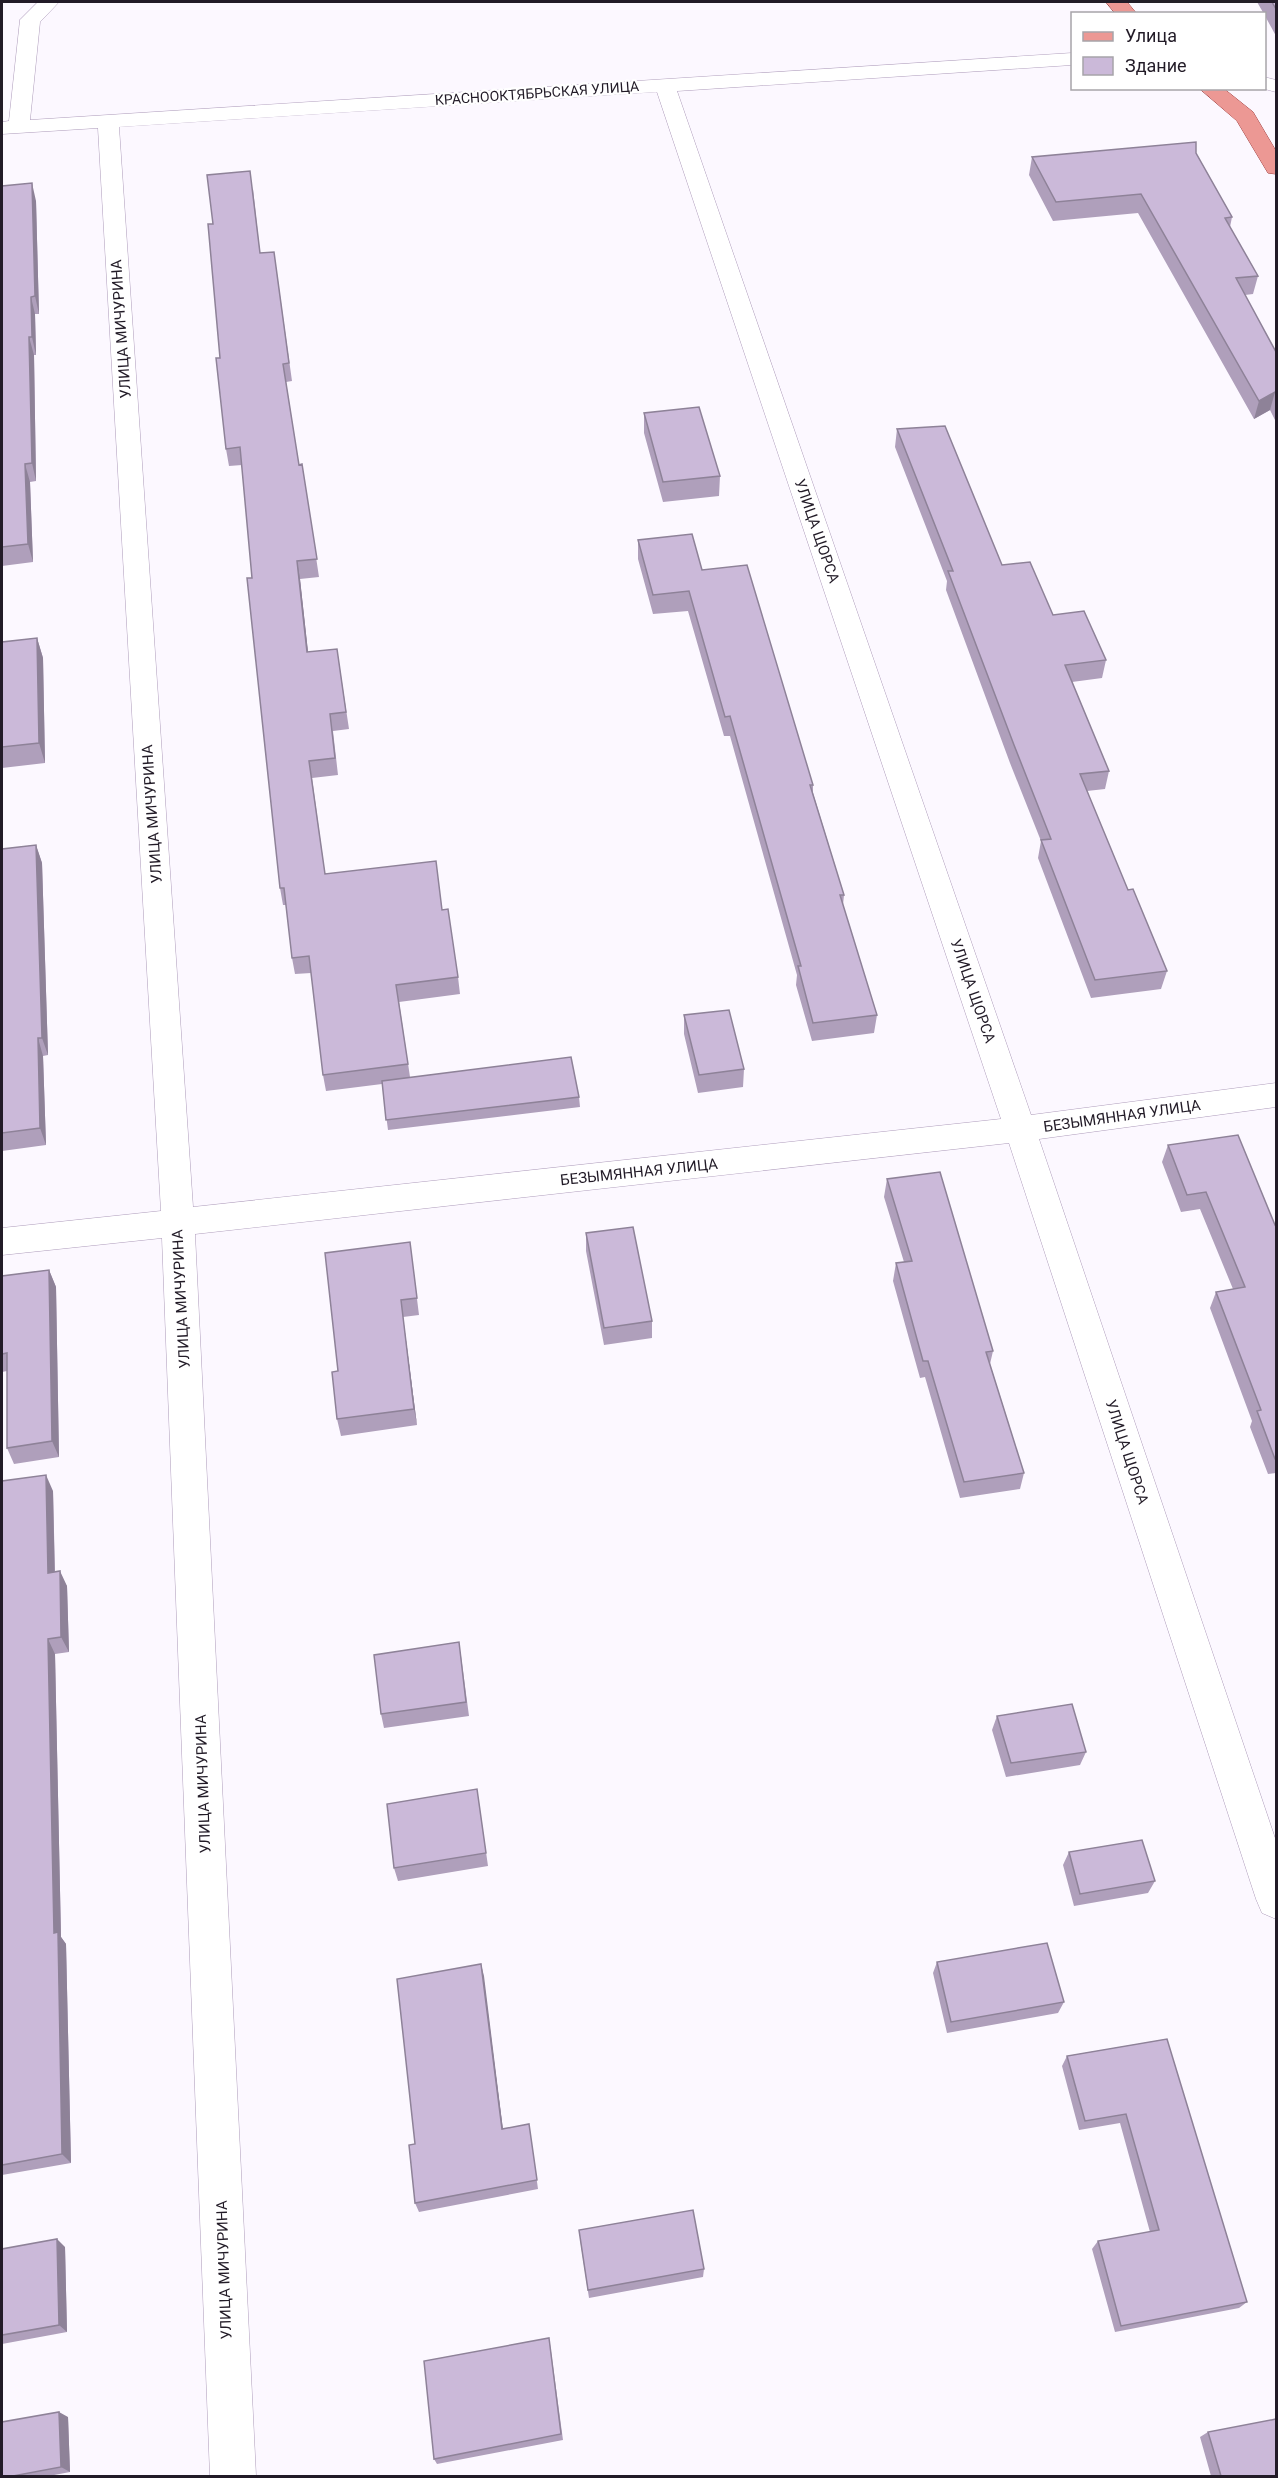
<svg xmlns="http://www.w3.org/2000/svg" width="1278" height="2478" font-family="Roboto,sans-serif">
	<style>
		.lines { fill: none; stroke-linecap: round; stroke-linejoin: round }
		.minor-casing { stroke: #ae9cbb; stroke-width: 1 }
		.major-casing { stroke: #9e4040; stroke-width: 1 }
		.minor { fill: #fff; fill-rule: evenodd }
		.major { fill: #ec9894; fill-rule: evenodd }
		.wall { fill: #af9fbb }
		.shaded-wall { fill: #8e8298 }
		.building { fill: #cbb9d9; stroke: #8e8298; stroke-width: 1.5 }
		.labels { text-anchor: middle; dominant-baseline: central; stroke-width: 4.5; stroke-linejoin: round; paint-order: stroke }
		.far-street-label { font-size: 14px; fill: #221b27; stroke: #fff }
		.street-label { font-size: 15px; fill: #221b27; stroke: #fff }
	</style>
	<rect width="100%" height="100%" fill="#fcf8ff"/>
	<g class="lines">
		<g class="minor-casing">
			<path id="minor" d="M38,2H59L40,22L30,120L1072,53V65L677,91L1031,1115L1276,1083V1107L1039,1139L1276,1841V1919L1262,1913L1256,1899L1009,1143L195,1234L256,2476H210L162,1238L2,1255V1228L161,1211L98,128L2,134V122L9,121L20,20ZM657,92L1001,1119L193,1207L119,127Z
				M1264,77L1276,80V92L1261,88H1264Z"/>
		</g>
		<g class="major-casing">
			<path id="major" d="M1106,2H1127L1137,14H1116Z
				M1199,88H1223L1253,112L1276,151V174L1268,173L1237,121Z"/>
		</g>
		<use href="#minor" class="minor"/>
		<use href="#major" class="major"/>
	</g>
	<path class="wall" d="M1257,2H1276V36L1264,14Z
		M1196,153L1232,217L1230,227L1258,276L1253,294L1245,295L1276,352V422L1270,410L1254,419L1138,213L1053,221L1029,175L1032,157Z
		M2,186L36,201L39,314H35L36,355H34L36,481L30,482L33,562L2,566Z
		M253,189L260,253L274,252L292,381L286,382L299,465L302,464L319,577L300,579L308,652L337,649L349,729L333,731L338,775L312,778L325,874L442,910L458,977L460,994L399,1002L410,1077L579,1097L580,1107L388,1130L382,1084L326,1091L323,1075L311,973L295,974L292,958L286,905H283L280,888L242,465L229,466L226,449L213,224Z
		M644,413L720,476L719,496L663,502L644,433Z
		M897,429L1002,565L1053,615L1106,660L1102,678L1072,682L1109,771L1105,789L1087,791L1128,890L1167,971L1161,989L1091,998L1038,858L1041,841L1010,763L946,590L947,581L895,447Z
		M638,540L702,570L813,785V793L844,895L843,905L877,1015L874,1033L812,1041L796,985L797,975L730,736H724L688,611L653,614L638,559Z
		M37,638L43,658L45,763L2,768V642Z
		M36,845L42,863L48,1055L43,1056L46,1145L2,1151V849Z
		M684,1015L744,1069L743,1087L698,1093L684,1034Z
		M1168,1145L1275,1225L1276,1224V1473L1268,1474L1250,1427L1252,1421L1210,1308L1216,1292L1233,1289L1200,1209L1181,1212L1162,1162Z
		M887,1179L993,1351L990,1364L1024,1473L1020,1489L960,1498L925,1377L920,1378L893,1281L896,1263L904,1262L884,1197Z
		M586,1233L652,1321V1338L604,1345L586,1251Z
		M412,1259L419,1315L403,1317L417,1425L341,1436L337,1419L338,1371Z
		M49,1270L56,1287L59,1457L14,1464L7,1448V1371L2,1372V1276Z
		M2,1481L53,1491L55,1572L67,1586L69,1652L55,1654L61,1937L66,1944L71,2163L2,2175Z
		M461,1656L469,1716L384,1728L381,1714Z
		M997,1716L1086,1752L1080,1765L1006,1777L992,1730Z
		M477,1789L488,1866L398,1881L394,1868Z
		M1069,1852L1155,1881L1148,1893L1074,1906L1063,1865Z
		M937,1962L1064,2002L1058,2013L947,2033L933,1973Z
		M481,1964L503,2129L529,2124L538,2189L419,2212L415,2203V2144Z
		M1167,2039L1247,2302L1239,2308L1115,2332L1092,2249L1098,2241L1150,2232L1120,2123L1079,2130L1062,2066L1067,2056Z
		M580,2239L704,2269L703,2277L589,2298Z
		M65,2247L67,2332L2,2344V2249Z
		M550,2344L563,2440L437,2464L434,2459Z
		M68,2417L70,2472L49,2476H2Z
		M1208,2432L1276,2476H1211L1200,2437Z"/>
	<path class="shaded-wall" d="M32,183L36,201L39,314L35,296Z
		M31,297L35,314L36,355L32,337Z
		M29,337L34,355L36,481L32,463Z
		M1275,392L1270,410L1254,419L1259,401Z
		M25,464L30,482L33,562L28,544Z
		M297,561L300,579L310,670L307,652Z
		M37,638L43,658L45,763L39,743Z
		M36,845L42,863L48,1055L42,1038Z
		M38,1038L43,1056L46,1145L40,1128Z
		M49,1270L56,1287L59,1457L52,1441Z
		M401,1300L403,1317L417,1425L414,1409Z
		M46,1475L53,1491L55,1588L48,1573Z
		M60,1571L67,1586L69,1652L61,1637Z
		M48,1639L55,1654L61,1937L66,1944L71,2163L62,2154L54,1933Z
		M481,1964L484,1976L504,2138L502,2129Z
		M57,2239L65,2247L67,2332L59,2325Z
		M59,2412L68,2417L70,2472L61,2467Z"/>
	<path class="building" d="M1272,2H1276V9Z
		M1196,142V153L1232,217L1225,218L1258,276L1236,278L1276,352V394L1275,392L1259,401L1141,194L1056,202L1032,157Z
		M250,171L260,253L274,252L289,363L283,364L299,465L302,464L317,559L297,561L307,652L337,649L346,712L330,714L335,758L309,761L325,874L436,861L442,910L448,909L458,977L396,985L408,1064L323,1075L309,956L292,958L284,888H280L247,578H252L240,447L226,449L216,358H220L208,224H213L207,175Z
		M32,183L35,296L31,297L32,337H29L32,463L25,464L28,544L2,547V186Z
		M699,407L720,476L663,482L644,413Z
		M945,426L1002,565L1030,562L1053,615L1084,611L1106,660L1065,665L1109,771L1080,774L1128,890L1133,889L1167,971L1095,980L1041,840L1051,839L1014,745L948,571H953L897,429Z
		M692,534L702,570L747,565L813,785H810L844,895H840L877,1015L813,1023L798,966H801L730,716L725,717L689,591L653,595L638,540Z
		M37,638L39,743L2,747V642Z
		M36,845L42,1038H38L40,1128L2,1133V849Z
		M729,1010L744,1069L699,1075L684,1015Z
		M571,1057L579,1097L386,1120L382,1081Z
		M1238,1135L1275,1225L1276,1224V1459H1275L1257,1411L1261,1410L1216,1292L1245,1287L1206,1192L1187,1195L1168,1145Z
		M940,1172L993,1351L986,1352L1024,1473L964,1482L928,1361H923L896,1263L912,1261L887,1179Z
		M633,1227L652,1321L604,1328L586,1233Z
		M410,1242L417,1298L401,1300L414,1409L337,1419L332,1372L338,1371L325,1253Z
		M49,1270L52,1441L7,1448V1353L2,1354V1276Z
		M46,1475L48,1573L60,1571L61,1637L48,1639L54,1933L58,1932L62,2154L2,2165V1481Z
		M459,1642L466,1702L381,1714L374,1655Z
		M1072,1704L1086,1752L1011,1763L997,1716Z
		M477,1789L486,1853L394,1868L387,1804Z
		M1142,1840L1155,1881L1080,1894L1069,1852Z
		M1047,1943L1064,2002L951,2022L937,1962Z
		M481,1964L502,2129L529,2124L537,2180L415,2203L409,2145L415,2144L397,1979Z
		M1167,2039L1247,2302L1121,2326L1098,2241L1159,2230L1126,2114L1085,2121L1067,2056Z
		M693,2210L704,2269L588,2290L579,2230Z
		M57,2239L59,2325L2,2335V2249Z
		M549,2338L561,2434L434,2459L424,2361Z
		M59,2412L61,2467L13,2476H2V2422Z
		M1276,2419V2476H1221L1208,2432Z"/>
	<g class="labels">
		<g class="far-street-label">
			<text transform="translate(537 93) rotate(-4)">КРАСНООКТЯБРЬСКАЯ УЛИЦА</text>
		</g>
		<g class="street-label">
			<text transform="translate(121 329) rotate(-94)">УЛИЦА МИЧУРИНА</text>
			<text transform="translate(817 531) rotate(71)">УЛИЦА ЩОРСА</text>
			<text transform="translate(152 814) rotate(-94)">УЛИЦА МИЧУРИНА</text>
			<text transform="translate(973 991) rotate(71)">УЛИЦА ЩОРСА</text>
			<text transform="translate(1122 1116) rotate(-8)">БЕЗЫМЯННАЯ УЛИЦА</text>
			<text transform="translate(639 1172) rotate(-6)">БЕЗЫМЯННАЯ УЛИЦА</text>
			<text transform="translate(181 1299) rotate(-93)">УЛИЦА МИЧУРИНА</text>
			<text transform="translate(1127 1452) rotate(72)">УЛИЦА ЩОРСА</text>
			<text transform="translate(203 1784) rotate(-92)">УЛИЦА МИЧУРИНА</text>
			<text transform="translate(224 2270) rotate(-92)">УЛИЦА МИЧУРИНА</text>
		</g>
	</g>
	<rect width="1278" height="2478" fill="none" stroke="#221b27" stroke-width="6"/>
	<rect x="1071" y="12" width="195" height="78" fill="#ffffff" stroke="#a7a4a9" stroke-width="1.5"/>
	<rect x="1083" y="32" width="30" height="9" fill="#ec9894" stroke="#a7a4a9" stroke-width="1.5"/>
	<text x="1125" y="42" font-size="18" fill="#221b27">Улица</text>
	<rect x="1083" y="57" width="30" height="18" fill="#cbb9d9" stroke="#a7a4a9" stroke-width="1.5"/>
	<text x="1125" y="72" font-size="18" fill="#221b27">Здание</text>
</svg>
